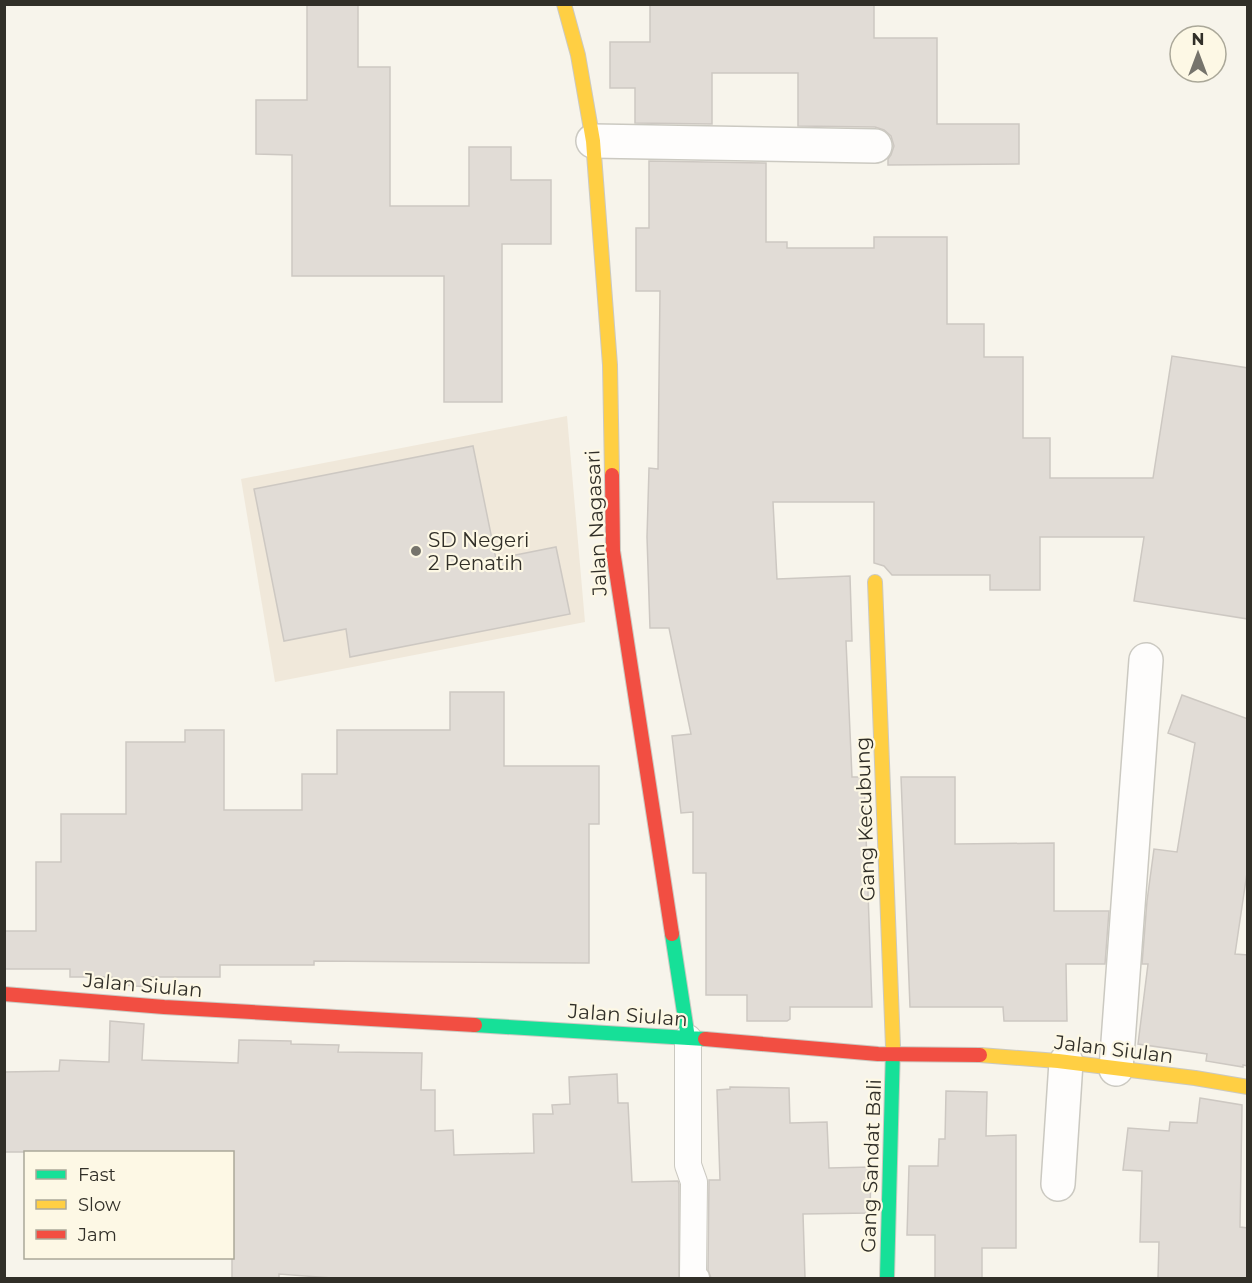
<svg xmlns="http://www.w3.org/2000/svg" width="1252" height="1283" font-family="Montserrat,sans-serif">
	<style>
		.education { fill: #f0e8da }
		.building { fill: #e1dcd6; stroke: #cdc8c2; stroke-width: 1.5 }
		.lines { fill: none; stroke-linecap: round; stroke-linejoin: round }
		.lane-casing { stroke: #cbc9c1; stroke-width: 28 }
		.street-casing { stroke: #cbc9c1; stroke-width: 36 }
		.fast-casing { stroke: #cbc9c1; stroke-width: 16 }
		.slow-casing { stroke: #cbc9c1; stroke-width: 16 }
		.jam-casing { stroke: #cbc9c1; stroke-width: 16 }
		.lane { stroke: #fefdfc; stroke-width: 26 }
		.street { stroke: #fefdfc; stroke-width: 33 }
		.fast { stroke: #16e098; stroke-width: 14 }
		.slow { stroke: #ffcf43; stroke-width: 14 }
		.jam { stroke: #f24e42; stroke-width: 14 }
		.poi-dot { fill: #76746c; stroke: #fdf8e5; stroke-width: 2 }
		.labels { text-anchor: middle; dominant-baseline: central; stroke-width: 4.5; stroke-linejoin: round; paint-order: stroke }
		.street-label { font-size: 20px; fill: #312f28; stroke: #fdf8e5 }
		.poi-label { font-size: 20px; fill: #312f28; stroke: #fdf8e5; text-anchor: start }
	</style>
	<rect width="100%" height="100%" fill="#f7f4eb"/>
	<path class="education" d="M567,416L585,622L275,682L241,479Z"/>
	<path class="building" d="M307,4H358V67H390V206H469V147H511V180H551V244H502V402H444V276H292V155L256,154V100H307Z
		M650,4H874V38H937V124H1019V164L888,165V159L891,155L894,146L891,136L884,130L875,127L798,126V73H712V124L635,123V88H610V42H650Z
		M649,161L766,163V242H787V248H874V237H947V324H984V357H1023V438H1050V478H1153L1172,356L1248,368V619L1134,601L1144,537H1040V590H990V575H892L884,566L874,563V502H773L777,579L850,576L852,641H846L852,777H864L872,1007H790V1019L787,1021H747V995H706V873H693V812L681,813L672,736L691,734L669,628H650L647,537L649,468L658,469L660,291H636V228H649Z
		M473,446L496,559L556,547L570,614L350,657L346,629L284,641L254,489Z
		M450,692H504V766H599V824H589V963L314,961V965H220V977H148L147,987L112,984V977H70V969H4V931H36V862H61V814H126V742H185V730H224V810H302V774H337V730H450Z
		M1182,695L1248,719V866L1235,954L1248,955V1066L1243,1065V1067L1206,1061L1207,1054L1138,1044L1148,964H1142L1147,901L1154,849L1177,852L1195,743L1168,733Z
		M901,777H955V844L1054,843V911H1109L1105,964H1066L1067,1021H1004L1003,1007H910Z
		M110,1021L144,1024L142,1060L238,1063L239,1040L291,1041V1044L339,1045L338,1052L422,1053L421,1090H435V1131L453,1130L454,1155L534,1153L533,1114H553L552,1105L570,1104L569,1077L617,1074L618,1103H628L632,1182L678,1181L679,1184V1278H332L279,1274V1278H232V1152H4V1072L59,1071L60,1060L109,1062Z
		M730,1087L789,1088L790,1123L827,1122L829,1168L871,1167L870,1213L803,1214L805,1278H711L708,1270L709,1180H720L717,1090L730,1089Z
		M946,1091L987,1092L986,1136L1016,1135V1248H982V1278H935V1235H907L909,1166H938L939,1139H945Z
		M1200,1098L1242,1105L1240,1227L1248,1228V1278H1158L1159,1242H1140L1142,1171L1123,1170L1128,1128L1169,1131L1170,1122L1197,1123Z"/>
	<g class="lines">
		<g class="lane-casing">
			<path id="lane" d="M688,1038V1165L694,1182L693,1276L696,1278"/>
		</g>
		<g class="street-casing">
			<path id="street" d="M593,141L875,146
				M1116,1069L1146,660
				M1058,1184L1066,1062"/>
		</g>
		<g class="fast-casing">
			<path id="fast" d="M672,934L688,1038
				M475,1025L705,1039
				M887,1278L893,1047"/>
		</g>
		<g class="slow-casing">
			<path id="slow" d="M564,4L578,55L593,141L610,365L612,475
				M875,582L893,1047
				M980,1055L1058,1061L1195,1078L1248,1087"/>
		</g>
		<g class="jam-casing">
			<path id="jam" d="M612,475L613,551L672,934
				M4,994L164,1007L475,1025
				M705,1039L878,1054L980,1055"/>
		</g>
		<use href="#lane" class="lane"/>
		<use href="#street" class="street"/>
		<use href="#fast" class="fast"/>
		<use href="#slow" class="slow"/>
		<use href="#jam" class="jam"/>
	</g>
	<circle class="poi-dot" cx="416" cy="551" r="6"/>
	<g class="labels">
		<g class="street-label">
			<text transform="translate(596 523) rotate(-93)">Jalan Nagasari</text>
			<text transform="translate(865 819) rotate(-92)">Gang Kecubung</text>
			<text transform="translate(143 985) rotate(5)">Jalan Siulan</text>
			<text transform="translate(628 1015) rotate(4)">Jalan Siulan</text>
			<text transform="translate(1114 1049) rotate(7)">Jalan Siulan</text>
			<text transform="translate(871 1166) rotate(-88)">Gang Sandat Bali</text>
		</g>
		<g class="poi-label">
			<text x="428" y="540">SD Negeri<tspan x="428" dy="23">2 Penatih</tspan></text>
		</g>
	</g>
	<rect width="1252" height="1283" fill="none" stroke="#312f28" stroke-width="12"/>
	<rect x="24" y="1151" width="210" height="108" fill="#fdf8e5" stroke="#aba899" stroke-width="1.5"/>
	<rect x="36" y="1170" width="30" height="9" fill="#16e098" stroke="#aba899" stroke-width="1.5"/>
	<text x="78" y="1181" font-size="18" fill="#312f28">Fast</text>
	<rect x="36" y="1200" width="30" height="9" fill="#ffcf43" stroke="#aba899" stroke-width="1.5"/>
	<text x="78" y="1211" font-size="18" fill="#312f28">Slow</text>
	<rect x="36" y="1230" width="30" height="9" fill="#f24e42" stroke="#aba899" stroke-width="1.5"/>
	<text x="78" y="1241" font-size="18" fill="#312f28">Jam</text>
	<g transform="translate(1198 54)"><circle r="28" fill="#fdf8e5" stroke="#aba899" stroke-width="1.5"/>
	<path d="M0-4.5L10 22L0 15L-10 22Z" fill="#76746c"/>
	<text y="-9" font-size="16" font-weight="bold" text-anchor="middle" fill="#312f28">N</text>
	</g>
</svg>
